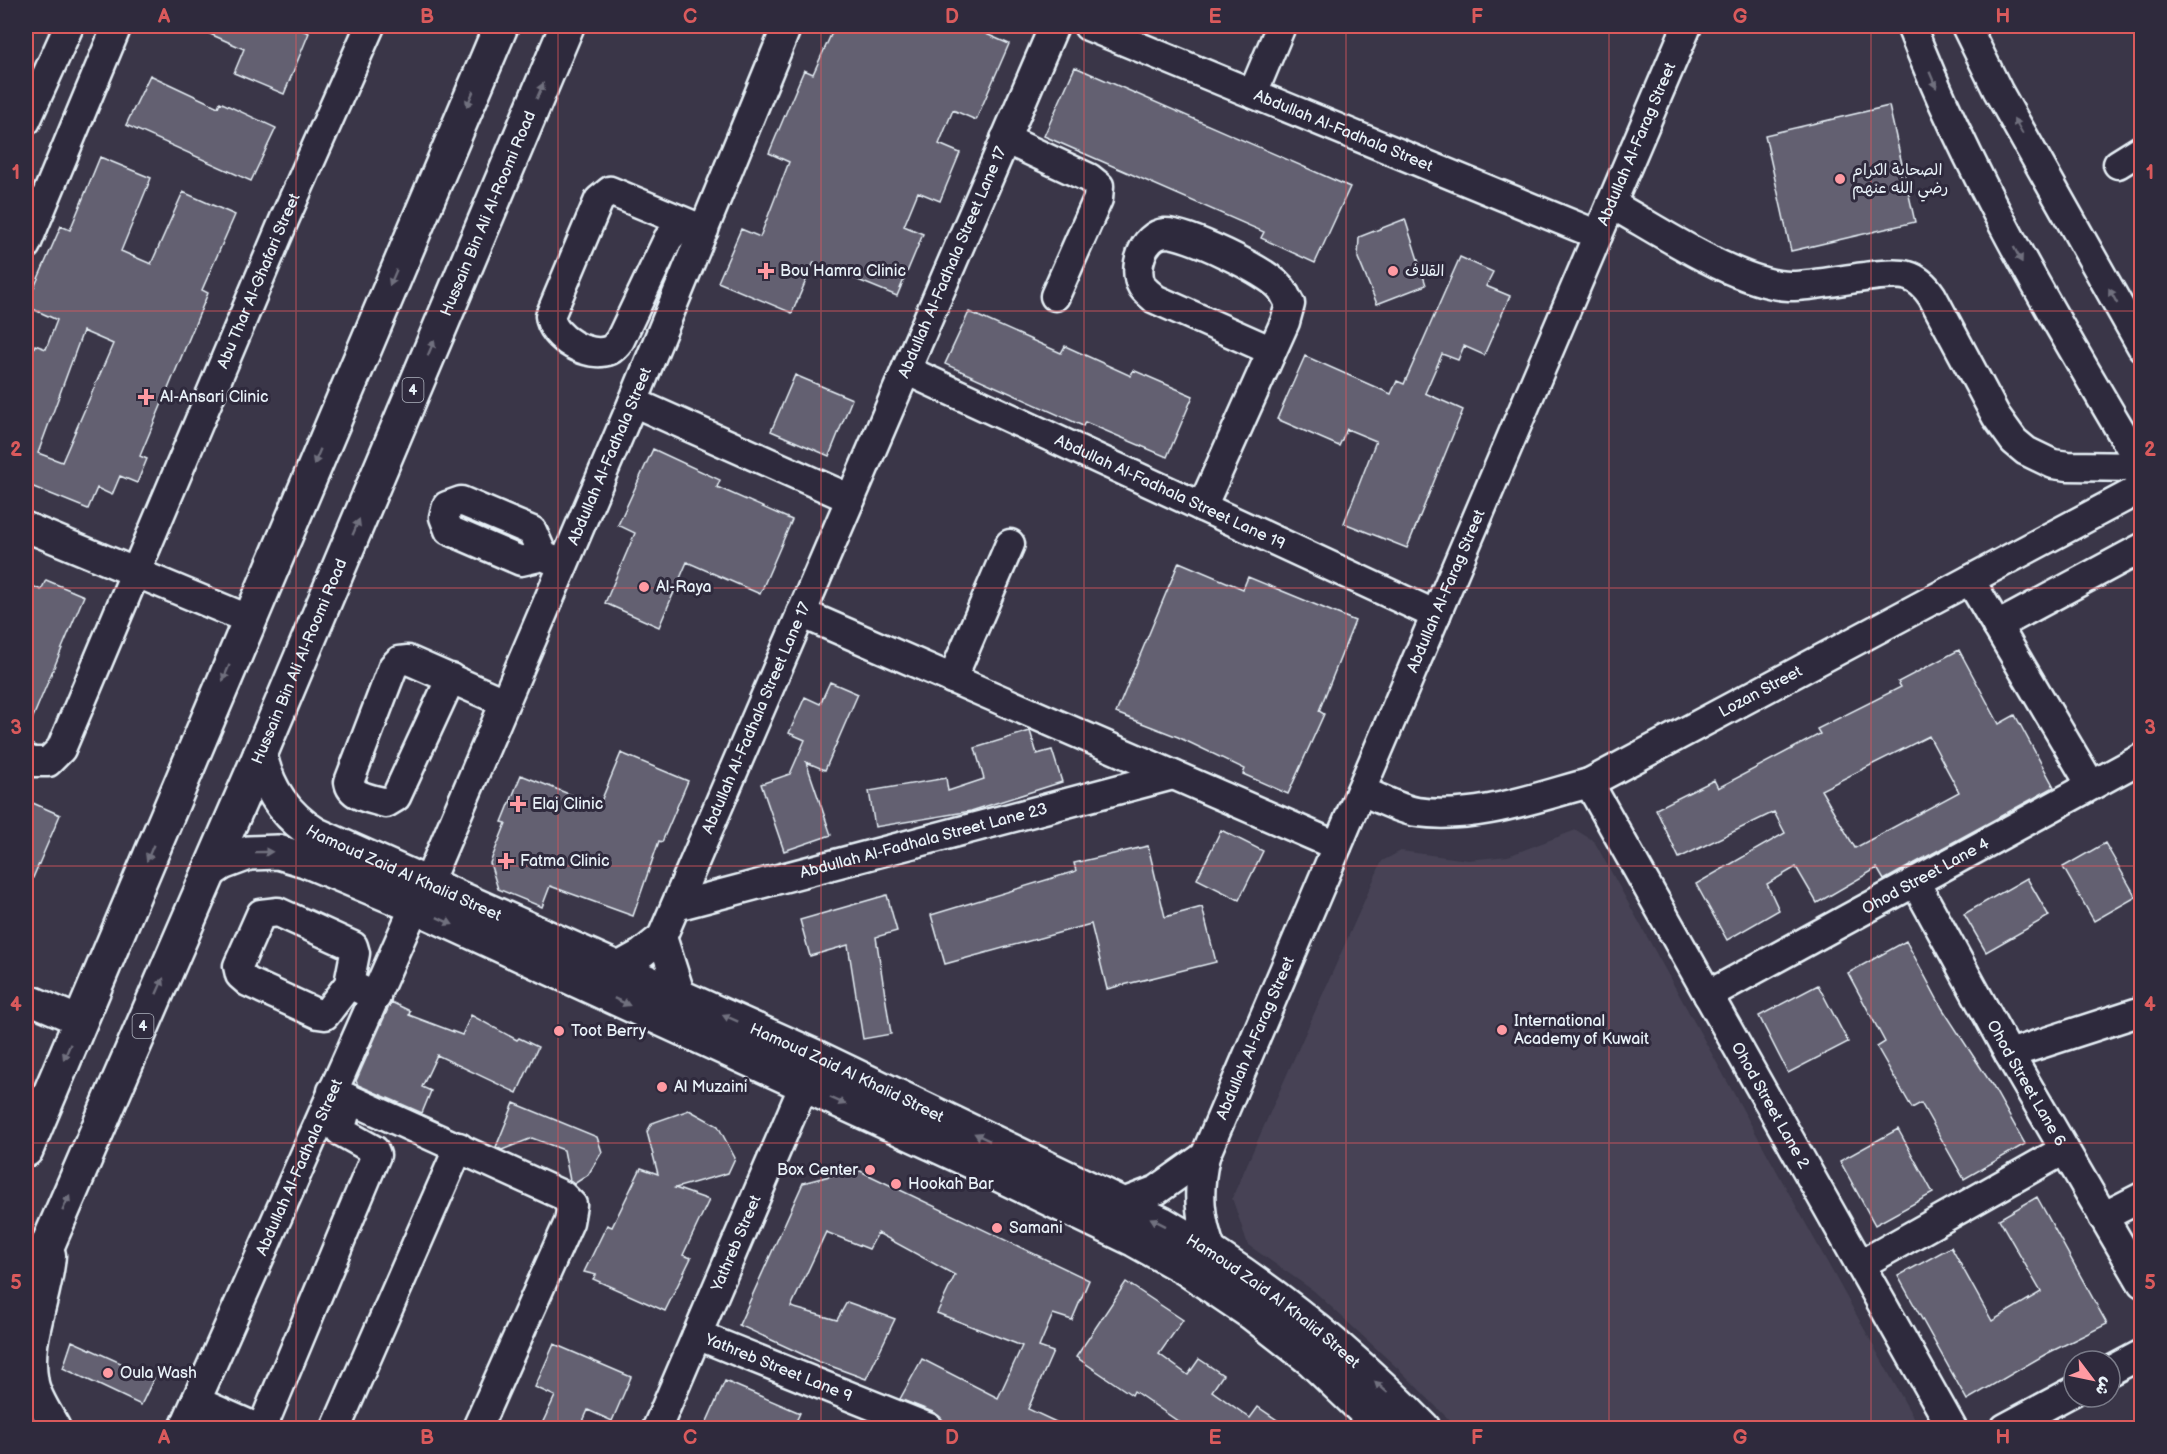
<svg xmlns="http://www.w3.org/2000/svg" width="2167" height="1454" font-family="'Balsamiq Sans','Playpen Sans Arabic',sans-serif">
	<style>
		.built { fill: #464354 }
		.building { fill: #636171; stroke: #e8f1f8; stroke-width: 1.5; fill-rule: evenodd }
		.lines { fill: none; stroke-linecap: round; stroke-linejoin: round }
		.minor-casing { stroke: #e8f1f8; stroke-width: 33 }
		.major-casing { stroke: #e8f1f8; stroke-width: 38 }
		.highway-casing { stroke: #e8f1f8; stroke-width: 38 }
		.minor { stroke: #2f2a3d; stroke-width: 28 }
		.major { stroke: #2f2a3d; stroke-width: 33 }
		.highway { stroke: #2f2a3d; stroke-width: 33 }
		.oneway { fill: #70707e }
		.grid { fill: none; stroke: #da5a5c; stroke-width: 1.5; stroke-opacity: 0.55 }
		.poi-dot { fill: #ff9aa2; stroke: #2f2a3d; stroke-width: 2 }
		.labels { text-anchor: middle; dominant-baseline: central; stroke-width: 6; stroke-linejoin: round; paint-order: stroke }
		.shield { fill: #2f2a3d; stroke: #b0b5c0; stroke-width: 1.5 }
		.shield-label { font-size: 15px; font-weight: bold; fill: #e8f1f8 }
		.street-label { font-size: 16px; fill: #e8f1f8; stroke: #2f2a3d }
		.poi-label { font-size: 16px; fill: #e8f1f8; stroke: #2f2a3d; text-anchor: start }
		.neatline { fill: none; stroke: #da5a5c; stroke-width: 2 }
		.grid-label { font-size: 20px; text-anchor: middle; font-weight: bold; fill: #da5a5c }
	</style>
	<rect width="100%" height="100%" fill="#3a3648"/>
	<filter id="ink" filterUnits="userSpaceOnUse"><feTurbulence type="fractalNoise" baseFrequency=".0167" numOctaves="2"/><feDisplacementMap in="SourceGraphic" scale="12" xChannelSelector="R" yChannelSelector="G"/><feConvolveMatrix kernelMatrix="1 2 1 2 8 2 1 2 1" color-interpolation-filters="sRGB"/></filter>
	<g filter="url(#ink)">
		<path class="built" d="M1576,830L1594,841L1919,1428H1457L1405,1375L1314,1291L1248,1245L1232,1198L1382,861L1401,851L1468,860L1508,856Z"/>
		<path class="building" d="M192,26H291L309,33L284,94L234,73L244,49Z
			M835,26H968L1009,44L976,120L953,110L939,144L960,153L940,201L918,192L904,226L923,234L897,296L814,262L792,313L718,282L741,229L760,237L789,162L769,153L804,70L813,74Z
			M1075,67L1350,187L1315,263L1261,238L1264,232L1044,136Z
			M150,75L218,107L220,102L276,128L251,181L126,125Z
			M1889,106L1915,222L1791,251L1765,135Z
			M100,157L151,178L121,251L151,264L183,192L235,215L202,290L208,293L140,456L147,459L137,483L120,476L112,495L97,488L88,509L26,484V356L30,358L35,345L46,349L57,320L26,306L61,226L70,230ZM83,331L113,344L62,462L38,453Z
			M1405,219L1426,285L1377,304L1358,258L1359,237Z
			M1460,257L1493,272L1486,286L1510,296L1484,355L1464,346L1458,360L1442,354L1425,393L1463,410L1407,548L1344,523L1376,441L1347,429L1339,446L1277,419L1305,356L1391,394L1397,381L1404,384Z
			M969,312L1061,353L1065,346L1131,376L1133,370L1193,396L1167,457L1085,422L1083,426L945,364Z
			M795,375L852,399L829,456L771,431Z
			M653,449L720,480L717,487L792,520L760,594L687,562L659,627L605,603L635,533L618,525Z
			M1179,562L1243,589L1248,577L1355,621L1319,711L1324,714L1288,794L1243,774L1245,769L1178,737L1116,713Z
			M46,580L84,596L26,734V583L41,590Z
			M1959,650L1999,724L2015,715L2054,787L1884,880L1877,868L1817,903L1796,867L1767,884L1779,910L1727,940L1696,884L1785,833L1774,812L1679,858L1656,809L1714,780L1718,788L1820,734L1817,729L1901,687L1898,682ZM1929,736L1959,792L1855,848L1821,790Z
			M830,682L858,694L825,770L806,762L831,835L784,851L761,784L790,774L805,740L789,733L805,697L820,704Z
			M1030,731L1037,754L1052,750L1062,782L971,811L875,827L869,791L946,778L948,791L984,779L975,748Z
			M621,753L688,781L662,842L659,841L633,916L550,886L542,907L498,889L490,863L506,823L502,822L521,775L599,806Z
			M26,800L60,815L26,894Z
			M1221,830L1263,851L1239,900L1197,879Z
			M2105,843L2136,897L2094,921L2063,867Z
			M1148,846L1165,917L1202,907L1216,962L1107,989L1091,924L945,964L931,915L1076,871L1074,863Z
			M2027,878L2049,916L1986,952L1964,914Z
			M887,895L897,931L876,937L891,1034L863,1039L848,945L810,956L800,920Z
			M1906,941L1942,1008L1992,1085L2025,1144L1964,1179L1921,1103L1912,1108L1877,1047L1885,1042L1848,973Z
			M1818,985L1848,1042L1788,1073L1759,1016Z
			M391,1002L410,1011L409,1015L462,1035L471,1015L517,1040L519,1038L538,1047L517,1093L437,1055L422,1087L431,1091L422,1113L358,1085L356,1081Z
			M514,1103L597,1137L602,1152L588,1175L574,1184L570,1181L564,1150L532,1138L502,1150L496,1147Z
			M689,1110L718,1126L735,1158L728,1173L675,1188L709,1200L683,1255L691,1258L665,1311L593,1279L596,1275L584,1272L607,1225L612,1227L641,1168L658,1174L647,1132L652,1123Z
			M1898,1129L1933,1193L1875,1225L1840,1161Z
			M856,1169L1089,1280L1072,1320L1053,1314L1039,1347L1053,1352L1028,1409L1069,1428H955L945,1424L935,1413L900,1399L922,1359L998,1398L1022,1346L937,1313L955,1275L878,1233L869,1249L826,1232L791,1307L837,1320L847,1302L895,1319L866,1379L817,1361L739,1325L803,1183Z
			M2037,1197L2107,1324L2046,1354L1967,1400L1898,1276L1951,1247L1992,1321L2041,1292L1999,1219Z
			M1126,1282L1183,1320L1159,1354L1188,1375L1199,1359L1223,1375L1212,1391L1250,1418L1258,1407L1289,1428H1188L1134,1391L1132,1395L1076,1357Z
			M72,1341L154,1378L141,1405L63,1368Z
			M554,1344L631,1377L612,1421L588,1410L580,1428H540L555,1396L535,1387Z
			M725,1381L800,1413L793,1428H704Z"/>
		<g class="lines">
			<g class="minor-casing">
				<g id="minor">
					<path id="s1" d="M1088,26L1598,235"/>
					<path d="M1911,26C1971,181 2057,323 2142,467"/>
					<path d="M1966,26L1998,91L2142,347"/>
					<path d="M1253,93L1281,26"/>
					<path d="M26,121L69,26"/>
					<path d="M1005,139L1089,178L1099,186L1098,199L1055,296"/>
					<path d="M2118,164L2142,149"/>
					<path d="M1611,204C1658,230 1737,284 1789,286C1820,287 1885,269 1908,276C1919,279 1926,287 1932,296L1996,416L2014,441L2026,451L2053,464L2068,466L2142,467"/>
					<path d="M684,222L668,239L620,340C617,344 614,348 610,350C589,359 552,338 550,316L599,200L610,191L704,230"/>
					<path d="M26,245L117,26"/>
					<path id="s2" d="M906,370L1436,615"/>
					<path d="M633,402L851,499"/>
					<path d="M1202,507L1285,322L1290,304C1287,299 1284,292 1281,288C1267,271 1186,232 1165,233C1143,235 1132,269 1142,286C1144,290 1151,295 1155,299L1272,351"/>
					<path d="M26,527L248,619"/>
					<path d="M543,556L532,531L461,501L447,506L444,517L449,530L521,561L543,556L562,564"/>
					<path d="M1970,580L2091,785"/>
					<path d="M801,613L1337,846"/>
					<path d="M1997,626L2142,548"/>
					<path d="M451,678L396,797L386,803C373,799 351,797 349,782L393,667L399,661L408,660L504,702"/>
					<path d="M952,679L1010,544"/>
					<path id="s3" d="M26,759L33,762H48L61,749L285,218L370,26"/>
					<path id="s4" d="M1589,783L1952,1428"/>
					<path id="s5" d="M1361,791C1378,797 1398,809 1417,812C1475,820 1534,798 1589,783L2142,488"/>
					<path id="s6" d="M1915,882L2009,1054L2142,1283"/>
					<path id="s7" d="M427,885L633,402L787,26"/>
					<path id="s8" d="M676,906L1173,775"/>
					<path d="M662,937L681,996"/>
					<path id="s9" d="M616,968L641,954L662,937L1054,26"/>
					<path d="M349,984L355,953L353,946L278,912L261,914L238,966L240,975L248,982L318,1014L325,1015L349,984L376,997"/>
					<path id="s10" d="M1708,995L2142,758"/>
					<path d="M26,998L80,1021"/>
					<path d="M2009,1054L2142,1011"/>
					<path d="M332,1091L562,1195L572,1205L569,1222L477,1428"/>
					<path d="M1120,1204L1157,1190L1205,1156"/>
					<path d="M2103,1217L2142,1197"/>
					<path id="s11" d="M1212,1252C1199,1219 1197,1191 1205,1156L1687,26"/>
					<path d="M51,1255C48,1299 25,1339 34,1383C37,1398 49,1415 56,1428"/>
					<path d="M1860,1265L2064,1150"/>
					<path id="s12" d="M697,1335L929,1428"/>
					<path d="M2110,1371L2142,1354"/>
					<path d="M196,1401L257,1428"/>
					<path id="s13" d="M184,1428L415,906"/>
					<path d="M262,1428L376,1155L374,1150L340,1131L349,1099"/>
					<path d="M336,1428L459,1147"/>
					<path id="s14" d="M657,1428L813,1064"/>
					<path d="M2005,1428L2074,1391"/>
				</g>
			</g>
			<g class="major-casing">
				<g id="major">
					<path id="s15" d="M260,755C268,790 285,815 315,834L816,1057L1161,1223C1257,1277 1346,1349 1423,1428"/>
					<path d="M210,871L222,863L249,853L278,852L305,860L415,906L973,1162L1135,1240L1187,1269L1252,1313L1312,1360L1383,1428"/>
				</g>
			</g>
			<g class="highway-casing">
				<g id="highway">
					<path d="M26,1150L501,26"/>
					<path id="s16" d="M26,1295L260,755L567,26"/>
				</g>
			</g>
			<use href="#minor" class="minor"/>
			<use href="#major" class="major"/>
			<use href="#highway" class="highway"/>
		</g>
		<defs><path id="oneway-solid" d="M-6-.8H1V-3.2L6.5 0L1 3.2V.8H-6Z" transform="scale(1.5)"/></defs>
		<g class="oneway">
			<use href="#oneway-solid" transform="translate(1933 80) rotate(67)"/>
			<use href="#oneway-solid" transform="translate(540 91) rotate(-67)"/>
			<use href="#oneway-solid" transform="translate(470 99) rotate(113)"/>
			<use href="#oneway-solid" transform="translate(2018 126) rotate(-120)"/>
			<use href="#oneway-solid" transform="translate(2018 255) rotate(62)"/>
			<use href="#oneway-solid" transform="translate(393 278) rotate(113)"/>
			<use href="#oneway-solid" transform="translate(2113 296) rotate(-119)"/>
			<use href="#oneway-solid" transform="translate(431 348) rotate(-67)"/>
			<use href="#oneway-solid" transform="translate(317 457) rotate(113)"/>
			<use href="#oneway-solid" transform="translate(356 527) rotate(-67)"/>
			<use href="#oneway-solid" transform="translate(226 673) rotate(113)"/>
			<use href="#oneway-solid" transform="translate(264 852) rotate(-1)"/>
			<use href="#oneway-solid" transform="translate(150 853) rotate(113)"/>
			<use href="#oneway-solid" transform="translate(445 921) rotate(25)"/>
			<use href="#oneway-solid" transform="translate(160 986) rotate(-66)"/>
			<use href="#oneway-solid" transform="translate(622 1002) rotate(25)"/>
			<use href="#oneway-solid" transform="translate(730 1018) rotate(-156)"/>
			<use href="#oneway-solid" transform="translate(67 1052) rotate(113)"/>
			<use href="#oneway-solid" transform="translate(838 1101) rotate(24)"/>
			<use href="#oneway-solid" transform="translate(982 1137) rotate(-154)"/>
			<use href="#oneway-solid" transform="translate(66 1203) rotate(-66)"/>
			<use href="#oneway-solid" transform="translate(1158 1222) rotate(-153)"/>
			<use href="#oneway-solid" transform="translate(1381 1387) rotate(-139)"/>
		</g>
	</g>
	<path class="grid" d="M296,26V1428M558,26V1428M821,26V1428M1084,26V1428M1346,26V1428M1609,26V1428M1871,26V1428M26,311H2142M26,588H2142M26,866H2142M26,1143H2142"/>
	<g class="poi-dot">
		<circle cx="1840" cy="179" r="6"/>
		<path d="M763 262h6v6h6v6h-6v6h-6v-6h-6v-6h6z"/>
		<circle cx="1393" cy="271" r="6"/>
		<path d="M143 388h6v6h6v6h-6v6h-6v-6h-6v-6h6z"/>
		<circle cx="644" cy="587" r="6"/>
		<path d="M515 795h6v6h6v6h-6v6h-6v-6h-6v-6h6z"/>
		<path d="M503 852h6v6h6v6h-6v6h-6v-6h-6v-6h6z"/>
		<circle cx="1502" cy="1030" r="6"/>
		<circle cx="559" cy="1031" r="6"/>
		<circle cx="662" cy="1087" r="6"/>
		<circle cx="870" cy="1170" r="6"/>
		<circle cx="896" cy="1184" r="6"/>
		<circle cx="997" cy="1228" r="6"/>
		<circle cx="108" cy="1373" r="6"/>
	</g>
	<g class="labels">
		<g class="shield">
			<rect x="402.5" y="378" width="21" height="24" rx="4.5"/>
			<rect x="132.5" y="1014" width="21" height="24" rx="4.5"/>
		</g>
		<g class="shield-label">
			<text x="413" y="390">4</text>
			<text x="143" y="1026">4</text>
		</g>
		<g class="street-label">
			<text stroke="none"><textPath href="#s1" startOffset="276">Abdullah Al-Fadhala Street</textPath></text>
			<text stroke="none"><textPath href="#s11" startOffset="1198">Abdullah Al-Farag Street</textPath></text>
			<text stroke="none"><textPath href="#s16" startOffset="1176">Hussain Bin Ali Al-Roomi Road</textPath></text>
			<text stroke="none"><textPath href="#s9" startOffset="790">Abdullah Al-Fadhala Street Lane 17</textPath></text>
			<text stroke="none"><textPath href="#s3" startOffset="549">Abu Thar Al-Ghafari Street</textPath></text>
			<text stroke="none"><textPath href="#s7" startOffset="466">Abdullah Al-Fadhala Street</textPath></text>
			<text stroke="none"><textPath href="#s2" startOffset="291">Abdullah Al-Fadhala Street Lane 19</textPath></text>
			<text stroke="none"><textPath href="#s11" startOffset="712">Abdullah Al-Farag Street</textPath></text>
			<text stroke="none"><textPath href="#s16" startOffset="690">Hussain Bin Ali Al-Roomi Road</textPath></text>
			<text stroke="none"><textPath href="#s5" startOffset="430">Lozan Street</textPath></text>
			<text stroke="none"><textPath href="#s9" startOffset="294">Abdullah Al-Fadhala Street Lane 17</textPath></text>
			<text stroke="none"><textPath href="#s8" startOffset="256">Abdullah Al-Fadhala Street Lane 23</textPath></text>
			<text stroke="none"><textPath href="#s15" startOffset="196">Hamoud Zaid Al Khalid Street</textPath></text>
			<text stroke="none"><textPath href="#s10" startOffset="248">Ohod Street Lane 4</textPath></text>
			<text stroke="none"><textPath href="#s11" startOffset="226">Abdullah Al-Farag Street</textPath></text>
			<text stroke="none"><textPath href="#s15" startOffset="682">Hamoud Zaid Al Khalid Street</textPath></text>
			<text stroke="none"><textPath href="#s6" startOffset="230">Ohod Street Lane 6</textPath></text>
			<text stroke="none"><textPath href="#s4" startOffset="370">Ohod Street Lane 2</textPath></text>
			<text stroke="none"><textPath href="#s13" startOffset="285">Abdullah Al-Fadhala Street</textPath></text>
			<text stroke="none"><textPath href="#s14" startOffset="201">Yathreb Street</textPath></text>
			<text stroke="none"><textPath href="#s15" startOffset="1167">Hamoud Zaid Al Khalid Street</textPath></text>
			<text stroke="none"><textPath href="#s12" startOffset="88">Yathreb Street Lane 9</textPath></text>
		</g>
		<g class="poi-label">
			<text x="1852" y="170">الصحابة الكرام<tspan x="1852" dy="18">رضي الله عنهم</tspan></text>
			<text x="780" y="271">Bou Hamra Clinic</text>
			<text x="1405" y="271">القلاف</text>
			<text x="160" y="397">Al-Ansari Clinic</text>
			<text x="656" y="587">Al-Raya</text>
			<text x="532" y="804">Elaj Clinic</text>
			<text x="520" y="861">Fatma Clinic</text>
			<text x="1514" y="1021">International<tspan x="1514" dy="18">Academy of Kuwait</tspan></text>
			<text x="571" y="1031">Toot Berry</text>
			<text x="674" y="1087">Al Muzaini</text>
			<text x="858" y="1170" text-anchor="end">Box Center</text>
			<text x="908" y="1184">Hookah Bar</text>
			<text x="1009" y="1228">Samani</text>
			<text x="120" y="1373">Oula Wash</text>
		</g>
	</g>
	<rect width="2167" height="1454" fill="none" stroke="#2f2a3d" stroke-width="66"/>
	<g transform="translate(2092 1379) rotate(122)"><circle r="28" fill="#2f2a3d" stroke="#797a88" stroke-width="1.5"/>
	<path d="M0-4.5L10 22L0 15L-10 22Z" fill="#ff9aa2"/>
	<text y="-9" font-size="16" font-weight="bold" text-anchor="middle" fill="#e8f1f8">ش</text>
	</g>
	<rect x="33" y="33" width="2101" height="1388" class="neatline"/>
	<g class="grid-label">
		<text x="164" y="23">A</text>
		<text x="427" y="23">B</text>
		<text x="690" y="23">C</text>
		<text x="952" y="23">D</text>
		<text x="1215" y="23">E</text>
		<text x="1477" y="23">F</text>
		<text x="1740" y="23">G</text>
		<text x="2003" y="23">H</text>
		<text x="16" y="179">1</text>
		<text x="2150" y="179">1</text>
		<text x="16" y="456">2</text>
		<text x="2150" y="456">2</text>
		<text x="16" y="734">3</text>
		<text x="2150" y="734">3</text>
		<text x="16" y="1011">4</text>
		<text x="2150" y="1011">4</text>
		<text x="16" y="1289">5</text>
		<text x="2150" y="1289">5</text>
		<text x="164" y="1444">A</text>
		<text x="427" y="1444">B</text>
		<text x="690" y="1444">C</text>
		<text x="952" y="1444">D</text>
		<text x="1215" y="1444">E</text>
		<text x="1477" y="1444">F</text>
		<text x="1740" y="1444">G</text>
		<text x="2003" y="1444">H</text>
	</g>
</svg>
